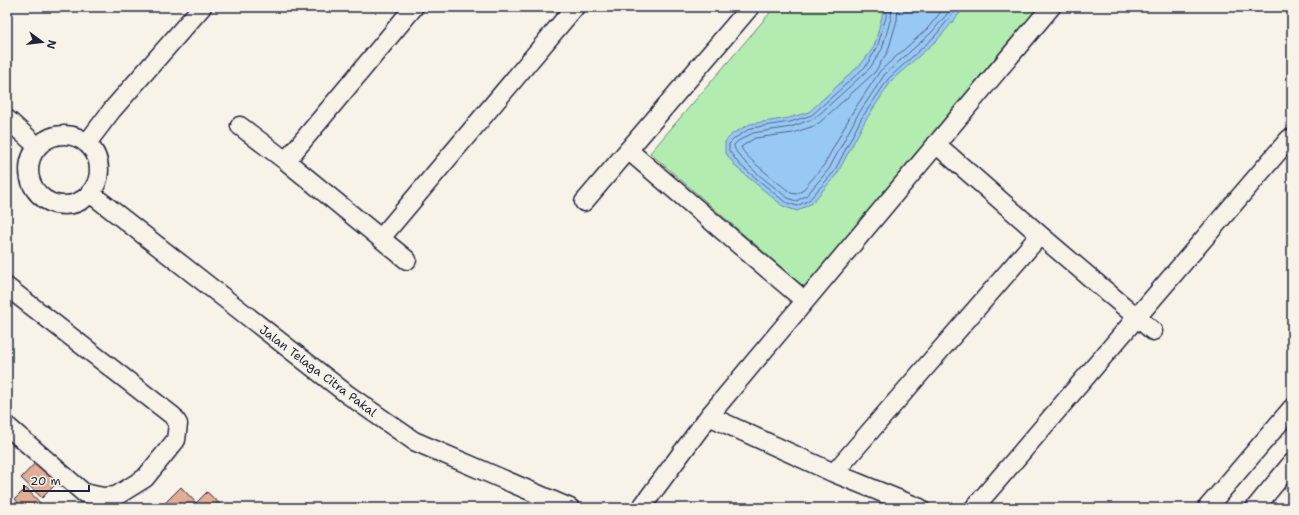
<svg xmlns="http://www.w3.org/2000/svg" width="1299" height="515" font-family="'Shantell Sans',sans-serif">
	<style>
		.green { fill: #b2ecb0; stroke: #6a8776 }
		.water { fill: #98c8f4; stroke: #6986aa }
		.lines { fill: none; stroke-linecap: round; stroke-linejoin: round }
		.shore { stroke: #516485; stroke-width: 1 }
		.building { fill: #e1ad94; stroke: #22223b }
		.minor-casing { stroke: #22223b; stroke-width: 21 }
		.minor { stroke: #f7f3e8; stroke-width: 18 }
		.labels { text-anchor: middle; dominant-baseline: central; stroke-width: 3; stroke-linejoin: round; paint-order: stroke }
		.street-label { font-size: 12px; fill: #22223b; stroke: #f7f3e8 }
	</style>
	<rect width="100%" height="100%" fill="#f7f3e8"/>
	<filter id="ink" filterUnits="userSpaceOnUse"><feTurbulence type="fractalNoise" baseFrequency=".025" numOctaves="2"/><feDisplacementMap in="SourceGraphic" scale="8" xChannelSelector="R" yChannelSelector="G"/><feConvolveMatrix kernelMatrix="1 2 1 2 8 2 1 2 1" color-interpolation-filters="sRGB"/></filter>
	<g filter="url(#ink)">
		<path class="green" d="M775,7H1038L805,288L650,153Z"/>
		<path class="water" d="M883,7H963L960,13L938,39L892,80L865,121L837,174L812,203L797,211L783,206L737,168L725,152V142L732,134L750,124L789,118L809,112L862,63L874,47L882,16Z"/>
		<g class="lines">
			<path class="shore" d="M887,7L886,17L877,48L866,66L812,115L790,122L751,128L735,138L729,144V151L740,165L785,202L797,206L809,200L834,172L861,119L889,78L935,36L958,7
				M892,7L891,18L882,49L870,68L815,118L791,127L753,133L738,141L734,145C733,157 778,190 788,198L796,201L806,196L829,169L857,116L885,74L931,33L953,7
				M898,7L897,20L888,51L875,72L819,123L814,126L793,133L755,138L741,147C744,157 780,184 791,193L796,194L802,191L824,165L852,113L880,71L927,29L945,7"/>
		</g>
		<path class="building" d="M39,459L60,480L42,498L21,478Z
			M181,487L200,507L199,508H160Z
			M26,488L45,508H23L15,499Z
			M207,492L224,508H201L196,503Z"/>
		<g class="lines">
			<g class="minor-casing">
				<path id="minor" d="M7,119L37,146
					M240,126L286,161L407,260
					M29 170a35 35 0 1 1 70 0a35 35 0 1 1-70 0Z
					M87,143L112,110L202,7
					M936,144L1040,235L1153,331
					M628,150L805,301
					M286,161L414,7
					M90,193L347,394L414,441L570,508
					M584,202L750,7
					M381,238L575,7
					M7,287L173,416L178,424L176,440L145,478L116,496L103,497L84,493L7,426
					M709,416L834,473L920,508
					M834,473L1040,235
					M641,508L709,416L1051,7
					M974,508L1289,139
					M1207,508L1292,408
					M1255,508L1292,463"/>
			</g>
			<use href="#minor" class="minor"/>
		</g>
	</g>
	<g class="labels">
		<g class="street-label">
			<text transform="translate(318 371) rotate(37)">Jalan Telaga Citra Pakal</text>
		</g>
	</g>
	<rect width="1299" height="515" fill="none" stroke="#f7f3e8" stroke-width="24"/>
	<rect x="12" y="12" width="1275" height="491" fill="none" stroke="#22223b" stroke-width="1.5" filter="url(#ink)"/>
	<g transform="translate(42 42) rotate(105)" stroke="#f7f3e8" stroke-width="3" paint-order="stroke">
	<path d="M0-3L7 15L0 10L-7 15Z" fill="#22223b"/>
	<text y="-6" font-size="11" font-weight="bold" text-anchor="middle" fill="#22223b">N</text>
	</g>
	<path d="M24 485v6h65v-6" fill="none" stroke="#22223b" stroke-width="2"/>
	<text x="30" y="485" font-size="12" fill="#22223b" stroke="#f7f3e8" stroke-width="3" paint-order="stroke">20 m</text>
</svg>
